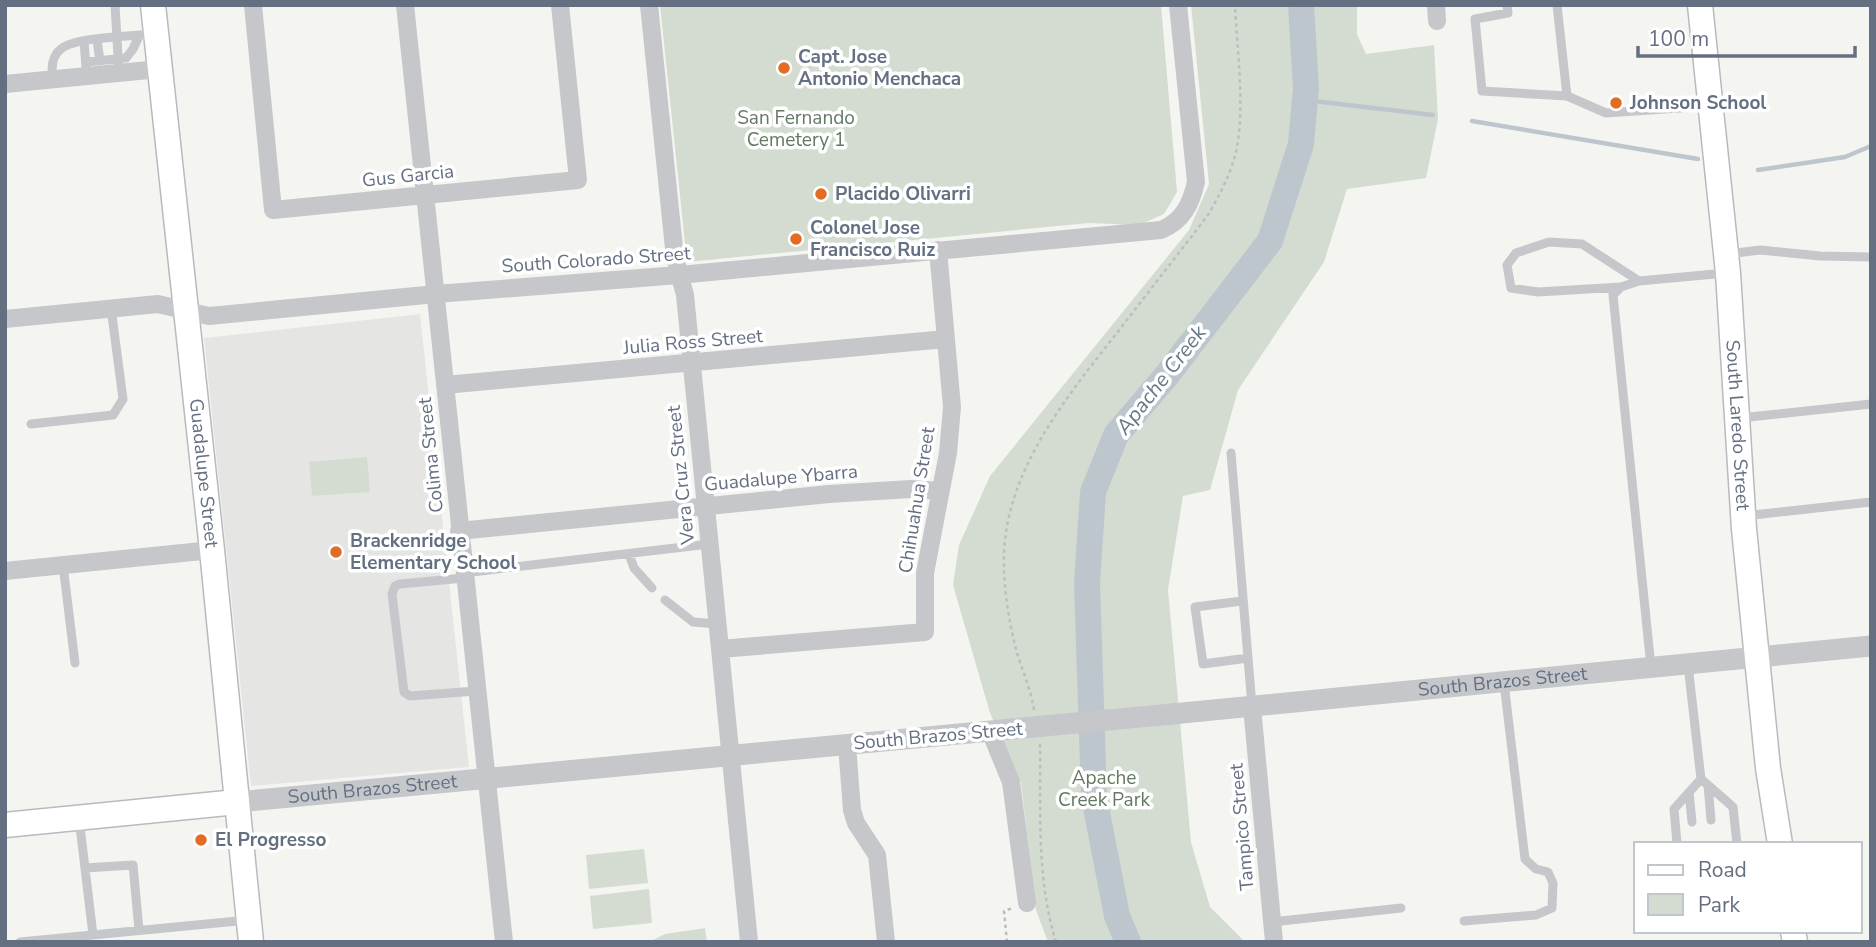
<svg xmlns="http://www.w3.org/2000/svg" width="1876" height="947" font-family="'Nunito Sans',sans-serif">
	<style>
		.built { fill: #e5e6e4 }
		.green { fill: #d4dcd2 }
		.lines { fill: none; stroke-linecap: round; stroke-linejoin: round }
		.stream { stroke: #bdc6cc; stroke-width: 4.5 }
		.river { stroke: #bdc6cc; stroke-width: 26 }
		.secondary-casing { stroke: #b7babf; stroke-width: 27 }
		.path { stroke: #bcbdc0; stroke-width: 2.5; stroke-dasharray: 3.5 3.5; stroke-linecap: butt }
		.service { stroke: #c5c7cb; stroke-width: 9 }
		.minor { stroke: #c5c7cb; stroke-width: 18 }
		.tertiary { stroke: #c5c7cb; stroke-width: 21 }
		.secondary { stroke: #fff; stroke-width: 24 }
		.tertiary-bridge { stroke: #c5c7cb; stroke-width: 21 }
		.poi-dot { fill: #e26c24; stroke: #fff; stroke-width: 2.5 }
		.labels { text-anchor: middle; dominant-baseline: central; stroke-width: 7; stroke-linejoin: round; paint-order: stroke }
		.poi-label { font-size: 19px; font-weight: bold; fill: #647082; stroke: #fff; text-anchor: start }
		.park-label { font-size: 19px; fill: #647963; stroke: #fff }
		.street-label { font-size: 19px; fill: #647082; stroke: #fff }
		.water-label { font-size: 21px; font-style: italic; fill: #647886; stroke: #fff }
	</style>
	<rect width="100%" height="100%" fill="#f4f5f1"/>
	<path class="built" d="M420,314L469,767L251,786L204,338Z"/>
	<path class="green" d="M660,5H1161L1177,192L1164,214L1139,225L1089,223L687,262Z
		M1191,5H1357V34L1366,54L1434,45L1438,119L1426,178L1347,189L1324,262L1238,390L1210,490L1183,496L1168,590L1191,842L1210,907L1245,942H1048L1036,910L1021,783L990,713L953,585L959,545L990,476L1189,230L1209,184Z
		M367,457L370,492L312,496L309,462Z
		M644,849L648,883L589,889L586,855Z
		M649,889L652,923L593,929L590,896Z
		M705,928L707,942H649L665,934Z"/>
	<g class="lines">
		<path class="stream" d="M1305,100L1433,115
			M1472,121L1698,159
			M1758,170L1845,157L1871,146"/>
		<path class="river" d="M1128,942L1117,916L1094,797L1087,583L1093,492L1116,435L1167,375L1270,241L1301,144L1306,88L1301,5"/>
		<g class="secondary-casing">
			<g id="secondary">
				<path id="s3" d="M153,5L212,550L251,942"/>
				<path id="s4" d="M1700,5L1728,273L1744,529L1768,768L1780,844"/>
				<path d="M5,825L237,802"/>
				<path d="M1793,931L1795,942"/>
			</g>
		</g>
		<path class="path" d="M1034,710C1031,690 1023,672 1017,653C1010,627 1005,597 1004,569C1000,476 1066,398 1120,329C1149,291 1179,253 1208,215C1219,196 1229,177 1235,156C1246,113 1237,50 1235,5
			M1040,744C1041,811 1036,877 1056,942
			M1007,942L1004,911L1013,908"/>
		<path class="service" d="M115,5L119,73
			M1507,5L1508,13L1475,19L1482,91L1567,96L1557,5
			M97,40L100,61
			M84,41L86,67
			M86,62L126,58L133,49L139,36
			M52,79C52,68 51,57 61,49C74,37 133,36 153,34
			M1567,96L1606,113L1709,106
			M1728,254L1760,250L1820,256L1871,257
			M1621,287L1538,292L1511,288L1507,265L1516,253L1549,242L1582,244L1639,281
			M1740,418L1871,404
			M31,424L113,415L123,399L111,308
			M1231,453L1252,706
			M1744,516L1871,502
			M629,554L634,568L652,588
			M63,565L75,663
			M464,573L709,544
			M464,578L400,584L395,586L392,594L404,692L410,696L476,691
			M665,600L693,622L717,624
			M1242,601L1195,607L1203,664L1248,658
			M1688,665L1701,779L1733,807L1737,844
			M1651,667L1613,295L1621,287L1639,281L1726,273
			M1708,785L1711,820
			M1689,792L1692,822
			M79,818L93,935
			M1677,844L1674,809L1701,779
			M85,868L133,865L139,930
			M1464,921L1536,915L1552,908L1553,883L1548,872L1536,869L1525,859L1504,683
			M1272,922L1401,908
			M20,942L248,920"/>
		<path class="minor" d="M253,5L273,210L578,180L560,5
			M405,5L504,942
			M649,5L675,258L685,295L749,942
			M1436,5L1437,21
			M5,84L159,69
			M5,319L158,304L209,316L436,294L679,275L1161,230C1183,221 1191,204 1196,182L1178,5
			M445,385L946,339
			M459,531L829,494L911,489L940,491
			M5,571L212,550
			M720,649L925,632V573L948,453L952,407L938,250
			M1252,707L1274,942
			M990,731L1011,782L1027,903
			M847,745L852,810L856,823L877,855L886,942"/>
		<g class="tertiary">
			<path id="s1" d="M1172,714L1871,646"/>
			<path id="s2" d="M237,802L1012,729"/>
		</g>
		<use href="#secondary" class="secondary"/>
		<path class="tertiary-bridge" d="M1012,729L1172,714"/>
	</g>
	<g class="poi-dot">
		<circle cx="784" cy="68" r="7"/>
		<circle cx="1616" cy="103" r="7"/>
		<circle cx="821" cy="194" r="7"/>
		<circle cx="796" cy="239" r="7"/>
		<circle cx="336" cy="552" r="7"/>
		<circle cx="201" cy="840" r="7"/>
	</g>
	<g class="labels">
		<g class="poi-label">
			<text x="798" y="57">Capt. Jose<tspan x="798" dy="22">Antonio Menchaca</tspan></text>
			<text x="1630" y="103">Johnson School</text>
			<text x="835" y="194">Placido Olivarri</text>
			<text x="810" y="228">Colonel Jose<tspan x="810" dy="22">Francisco Ruiz</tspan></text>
			<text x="350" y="541">Brackenridge<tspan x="350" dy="22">Elementary School</tspan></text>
			<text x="215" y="840">El Progresso</text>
		</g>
		<g class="park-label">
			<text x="796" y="118">San Fernando<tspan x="796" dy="22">Cemetery 1</tspan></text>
			<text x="1104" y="778">Apache<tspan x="1104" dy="22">Creek Park</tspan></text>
		</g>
		<g class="street-label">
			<text transform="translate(408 176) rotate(-6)">Gus Garcia</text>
			<text transform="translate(596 260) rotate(-4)">South Colorado Street</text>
			<text transform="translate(693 342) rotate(-5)">Julia Ross Street</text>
			<text stroke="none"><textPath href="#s4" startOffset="422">South Laredo Street</textPath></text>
			<text transform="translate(431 455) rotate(-96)">Colima Street</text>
			<text stroke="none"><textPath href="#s3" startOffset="471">Guadalupe Street</textPath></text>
			<text transform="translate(681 475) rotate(-96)">Vera Cruz Street</text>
			<text transform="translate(781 478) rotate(-5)">Guadalupe Ybarra</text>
			<text transform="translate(917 500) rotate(-81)">Chihuahua Street</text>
			<text stroke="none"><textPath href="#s1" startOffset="332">South Brazos Street</textPath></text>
			<text transform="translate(938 736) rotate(-5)">South Brazos Street</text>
			<text stroke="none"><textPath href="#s2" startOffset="136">South Brazos Street</textPath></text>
			<text transform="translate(1242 827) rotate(-95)">Tampico Street</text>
		</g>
		<g class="water-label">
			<text transform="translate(1161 380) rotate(-52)">Apache Creek</text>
		</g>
	</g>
	<rect width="1876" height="947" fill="none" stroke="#647082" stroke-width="14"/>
	<rect x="1634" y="842" width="228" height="91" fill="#ffffff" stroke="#c1c6cd" stroke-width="2"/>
	<rect x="1648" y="865" width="35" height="10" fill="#ffffff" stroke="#c1c6cd" stroke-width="2"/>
	<text x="1698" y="877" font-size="21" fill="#647082">Road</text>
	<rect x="1648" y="894" width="35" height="21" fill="#d4dcd2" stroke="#c1c6cd" stroke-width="2"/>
	<text x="1698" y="912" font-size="21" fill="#647082">Park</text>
	<path d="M1638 46v10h217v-10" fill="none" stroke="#647082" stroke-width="3.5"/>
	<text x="1648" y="46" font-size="21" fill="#647082" stroke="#ffffff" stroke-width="5" paint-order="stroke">100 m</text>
</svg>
